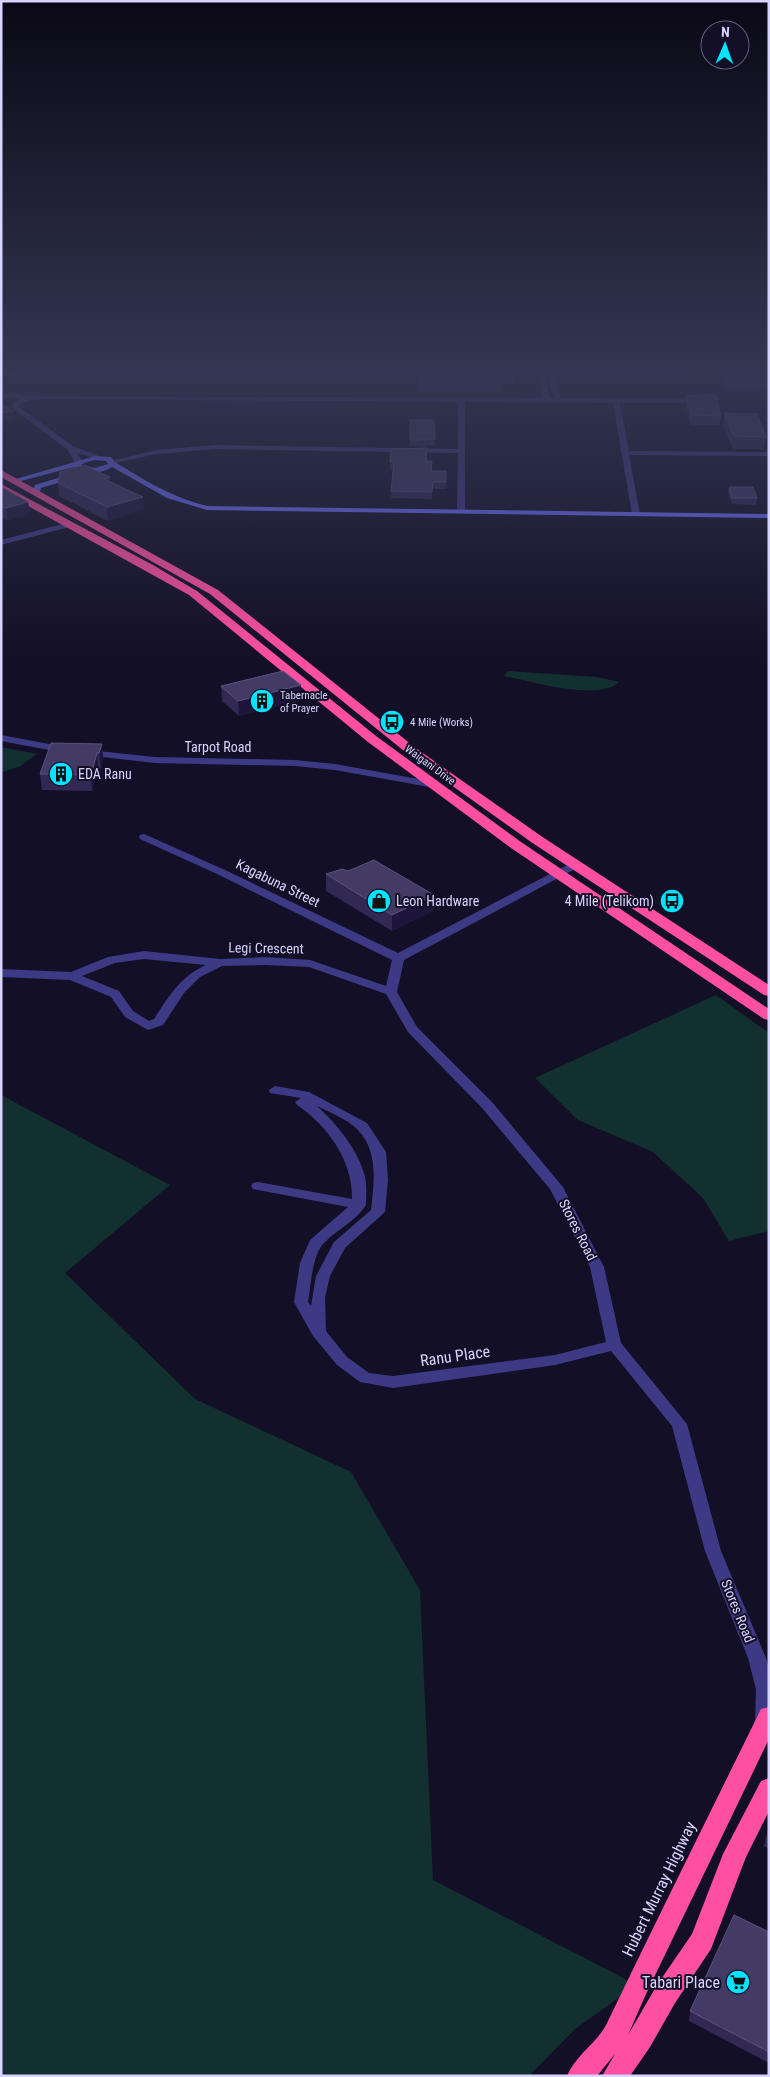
<svg xmlns="http://www.w3.org/2000/svg" width="770" height="2077" font-family="'Roboto Condensed',sans-serif">
	<style>
		.green { fill: #12302f }
		.lines { fill: none; stroke-linecap: round; stroke-linejoin: round }
		.street { fill: #3d3a85; fill-rule: evenodd }
		.secondary { fill: #6f6bff; fill-rule: evenodd }
		.highway { fill: #ff4fa3; fill-rule: evenodd }
		.wall { fill: #312854 }
		.shaded-wall { fill: #1d163a }
		.building { fill: #433a66; stroke: #5a527e }
		.labels { text-anchor: middle; dominant-baseline: central; stroke-width: 4; stroke-linejoin: round; paint-order: stroke }
		.far-poi-label { font-size: 11px; fill: #d9d4ff; stroke: #130f26; text-anchor: start }
		.far-street-label { font-size: 11px; fill: #d9d4ff; stroke: #130f26 }
		.street-label { font-size: 14px; fill: #d9d4ff; stroke: #130f26 }
		.poi-label { font-size: 14px; fill: #d9d4ff; stroke: #130f26; text-anchor: start }
		.near-street-label { font-size: 16px; fill: #d9d4ff; stroke: #130f26 }
		.near-poi-label { font-size: 16px; fill: #d9d4ff; stroke: #130f26; text-anchor: end }
	</style>
	<rect width="100%" height="100%" fill="#130f26"/>
	<path class="green" d="M508,671L597,677L619,682C598,702 531,681 504,676Z
		M1,747L37,754L19,767L2,772Z
		M716,995L769,1033V1231L729,1241L703,1198L653,1152L578,1120L535,1078Z
		M1,1095L170,1185L65,1273L195,1399L351,1472L420,1590L433,1880L637,1985L575,2029L529,2076H1Z"/>
	<g class="lines">
		<path class="street" d="M532,370H540L545,373L549,398H554L547,373L551,370H558L554,374L561,398L701,399L718,397L721,399L701,403H620L629,451L769,452V456L629,455L640,514L636,516L632,514L613,403L465,402V511L461,513L457,511L458,453L216,449L156,454L112,464L108,462L156,450L216,445L458,449V402L50,399L31,400L19,404V407L73,446L104,458L100,460L77,453L83,462L79,464H76L67,449L13,409V402L22,398H1V394L14,393L31,396L542,398L539,374Z
			M70,522L74,524L73,526L1,545V540Z
			M1,735L65,747L70,750L65,753L1,741Z
			M88,750L155,757L295,760L335,764L435,782L440,785L435,788L335,770L295,766L155,763L84,755L83,753Z
			M144,834L225,870L398,953L571,863H579L581,865L579,867L404,960L397,992L417,1027L492,1102L563,1187L604,1267L621,1343L687,1424L721,1551L766,1658L769,1669V1730L764,1732L757,1730L755,1724L756,1689L748,1658L705,1551L672,1426L611,1351L555,1365L393,1388L360,1382L337,1365L313,1336L294,1302L300,1263L310,1240L348,1207L258,1190L253,1189L251,1186L253,1183L258,1182L352,1199C353,1161 328,1126 297,1105L295,1102L301,1098L270,1093L269,1090L275,1086L309,1092L367,1123L386,1152L388,1180L385,1212L345,1248L330,1276L325,1297L326,1331L347,1357L369,1373L393,1376L555,1355L606,1342L590,1267L550,1189L482,1108L408,1032L386,994L309,967L265,965L222,966L200,977L184,993L163,1025L148,1030L125,1017L111,997L70,980L1,977V969L71,972L108,957L144,951L220,959L265,957L310,960L386,986L392,960L217,874L140,839L139,837L140,835ZM144,959L206,965C180,977 169,996 154,1019L149,1021L133,1011L119,991L82,976L115,963ZM317,1106C329,1112 347,1119 357,1129C379,1151 374,1183 371,1210L334,1242L316,1276L311,1306L308,1302C311,1286 312,1253 325,1242C338,1229 356,1221 366,1205C366,1196 367,1186 365,1177C359,1151 337,1124 317,1106Z"/>
		<path class="secondary" d="M94,370H688L685,372L124,373L1,376V372Z
			M95,456L111,457L115,462C144,480 173,498 207,506L769,514V518L207,510L167,498L112,467C100,474 86,475 74,467L13,483L9,481ZM95,460L106,461L108,464L95,468L81,465L84,463Z
			M74,473H77V477L41,488L39,495L32,493L35,485Z"/>
		<path class="highway" d="M114,370H157L158,371L154,373L118,372Z
			M1,470L218,590L417,749L541,836L769,985V996L764,995L531,842L409,755L210,594L1,477Z
			M1,484L153,565L197,591L376,736L521,842L769,1009V1020L764,1019L511,848L368,742L189,595L1,491Z
			M769,1707V1739L646,1994L628,2035L657,1985L692,1934L723,1854L761,1781L769,1778V1811L746,1857L711,1949L675,2003L650,2047L630,2076H602L615,2054L597,2076H567C576,2054 599,2042 608,2021C658,1917 710,1813 761,1709Z"/>
	</g>
	<path class="wall" d="M419,372L514,381V384H501L502,393L420,394Z
		M722,372L769,373V392L726,391L722,378Z
		M686,396L721,416L720,425H691L686,405Z
		M724,413L766,437L764,449H733L723,425Z
		M410,420H434L435,445H427V447L410,446Z
		M426,461L432,471H446V489H432V499L391,498L393,469H390V462Z
		M110,477V481L144,510L108,521L59,496L58,483Z
		M1,487L28,502L30,514L8,520L1,517Z
		M729,487L757,498L756,505L732,504L728,493Z
		M221,686L301,700L239,716L222,701Z
		M102,744L103,759L101,769H98L92,791L42,790L40,774Z
		M348,871L434,895L433,911L392,931L326,891V874Z
		M769,1825V1849L764,1846Z
		M769,1932V2063L689,2021L690,2011Z"/>
	<path class="shaded-wall" d="M13,411L14,420L1,423V413Z
		M143,497L144,510L108,521L107,507Z
		M28,502L30,514L8,520L6,508Z
		M301,685V700L239,716L238,701Z
		M102,744L103,759L101,769L99,753Z
		M97,753L98,769L92,791L91,775Z
		M434,895L433,911L392,931V915Z"/>
	<path class="building" d="M512,371L514,381H500L502,390L420,391L419,372Z
		M722,372L769,373V386L727,385Z
		M715,394L721,416L691,415L686,396Z
		M1,403L13,411L1,413Z
		M724,413L757,414L766,437L734,436Z
		M410,420H434L435,439H427V440H410Z
		M427,448L426,461H432L431,471H446V482H433L432,492L391,491L394,462H390L391,449Z
		M84,465L110,477L104,479L143,497L107,507L58,483L60,472Z
		M1,487L28,502L6,508L1,506Z
		M729,487H753L757,498H732Z
		M283,671L301,685L238,701L221,686Z
		M51,743L102,744L99,753H97L91,775L40,774Z
		M374,860L434,895L392,915L326,874L342,869L348,871Z
		M734,1915L769,1932V2052L690,2011Z"/>
	<linearGradient id="sky" x2="0" y2="1"><stop stop-color="#0a0815"/><stop offset="0.56" stop-color="#333752"/><stop offset="1" stop-color="#333752" stop-opacity="0"/></linearGradient>
	<rect width="770" height="660" fill="url(#sky)"/>
	<defs>
		<g id="building-disc" transform="scale(1.25)"><circle r="9.5" fill="#00e5ff" stroke="#130f26"/><path d="M-4-6H4V6H1V3H-1V6H-4ZM-2.5-4.3h1.7v1.8h-1.7ZM.8-4.3h1.7v1.8H.8ZM-2.5-1h1.7V.8h-1.7ZM.8-1h1.7V.8H.8Z" fill="#111"/></g>
		<g id="bus-disc" transform="scale(1.25)"><circle r="9.5" fill="#00e5ff" stroke="#130f26"/><path d="M-5-6H5V4H4V6H2V4H-2V6H-4V4H-5ZM-3.5-4V0h7V-4ZM-3.5 1.2v1.5H-2V1.2ZM2 1.2v1.5H3.5V1.2Z" fill="#111"/></g>
		<g id="shop-disc" transform="scale(1.25)"><circle r="9.5" fill="#00e5ff" stroke="#130f26"/><path d="M-5-2.5h2.3a2.7 3.5 0 0 1 5.4 0H5L5.5 6h-11ZM-1.5-2.5h3a1.5 2.3 0 0 0-3 0Z" fill="#111"/></g>
		<g id="supermarket-disc" transform="scale(1.25)"><circle r="9.5" fill="#00e5ff" stroke="#130f26"/><path d="M-6-5.5h2.5l.6 2H6L4.5 2H-2.5L-4.4-4H-6ZM-1.5 3.2a1.3 1.3 0 1 0 .1 0ZM3 3.2a1.3 1.3 0 1 0 .1 0Z" fill="#111"/></g>
	</defs>
	<g fill-rule="evenodd">
		<use href="#building-disc" x="262" y="701"/>
		<use href="#bus-disc" x="392" y="722"/>
		<use href="#building-disc" x="61" y="774"/>
		<use href="#shop-disc" x="379" y="901"/>
		<use href="#bus-disc" x="672" y="901"/>
		<use href="#supermarket-disc" x="738" y="1982"/>
	</g>
	<g class="labels">
		<g class="far-poi-label">
			<text x="280" y="695">Tabernacle<tspan x="280" dy="13">of Prayer</tspan></text>
			<text x="410" y="722">4 Mile (Works)</text>
		</g>
		<g class="far-street-label">
			<text transform="translate(430 765) rotate(36)">Waigani Drive</text>
		</g>
		<g class="street-label">
			<text x="218" y="747">Tarpot Road</text>
			<text transform="translate(278 883) rotate(26)">Kagabuna Street</text>
			<text transform="translate(266 948) rotate(1)">Legi Crescent</text>
			<text transform="translate(578 1230) rotate(63)">Stores Road</text>
			<text transform="translate(738 1611) rotate(68)">Stores Road</text>
		</g>
		<g class="poi-label">
			<text x="78" y="774">EDA Ranu</text>
			<text x="396" y="901">Leon Hardware</text>
			<text x="654" y="901" text-anchor="end">4 Mile (Telikom)</text>
		</g>
		<g class="near-street-label">
			<text transform="translate(455 1356) rotate(-8)">Ranu Place</text>
			<text transform="translate(659 1889) rotate(-64)">Hubert Murray Highway</text>
		</g>
		<g class="near-poi-label">
			<text x="720" y="1982">Tabari Place</text>
		</g>
	</g>
	<rect width="770" height="2077" fill="none" stroke="#d9d4ff" stroke-width="5"/>
	<g transform="translate(725 45) rotate(2)"><circle r="24" fill="#130f26" stroke="#625e7d"/>
	<path d="M0-4L9 19L0 12L-9 19Z" fill="#00e5ff"/>
	<text y="-8" font-size="14" font-weight="bold" text-anchor="middle" fill="#d9d4ff">N</text>
	</g>
</svg>
